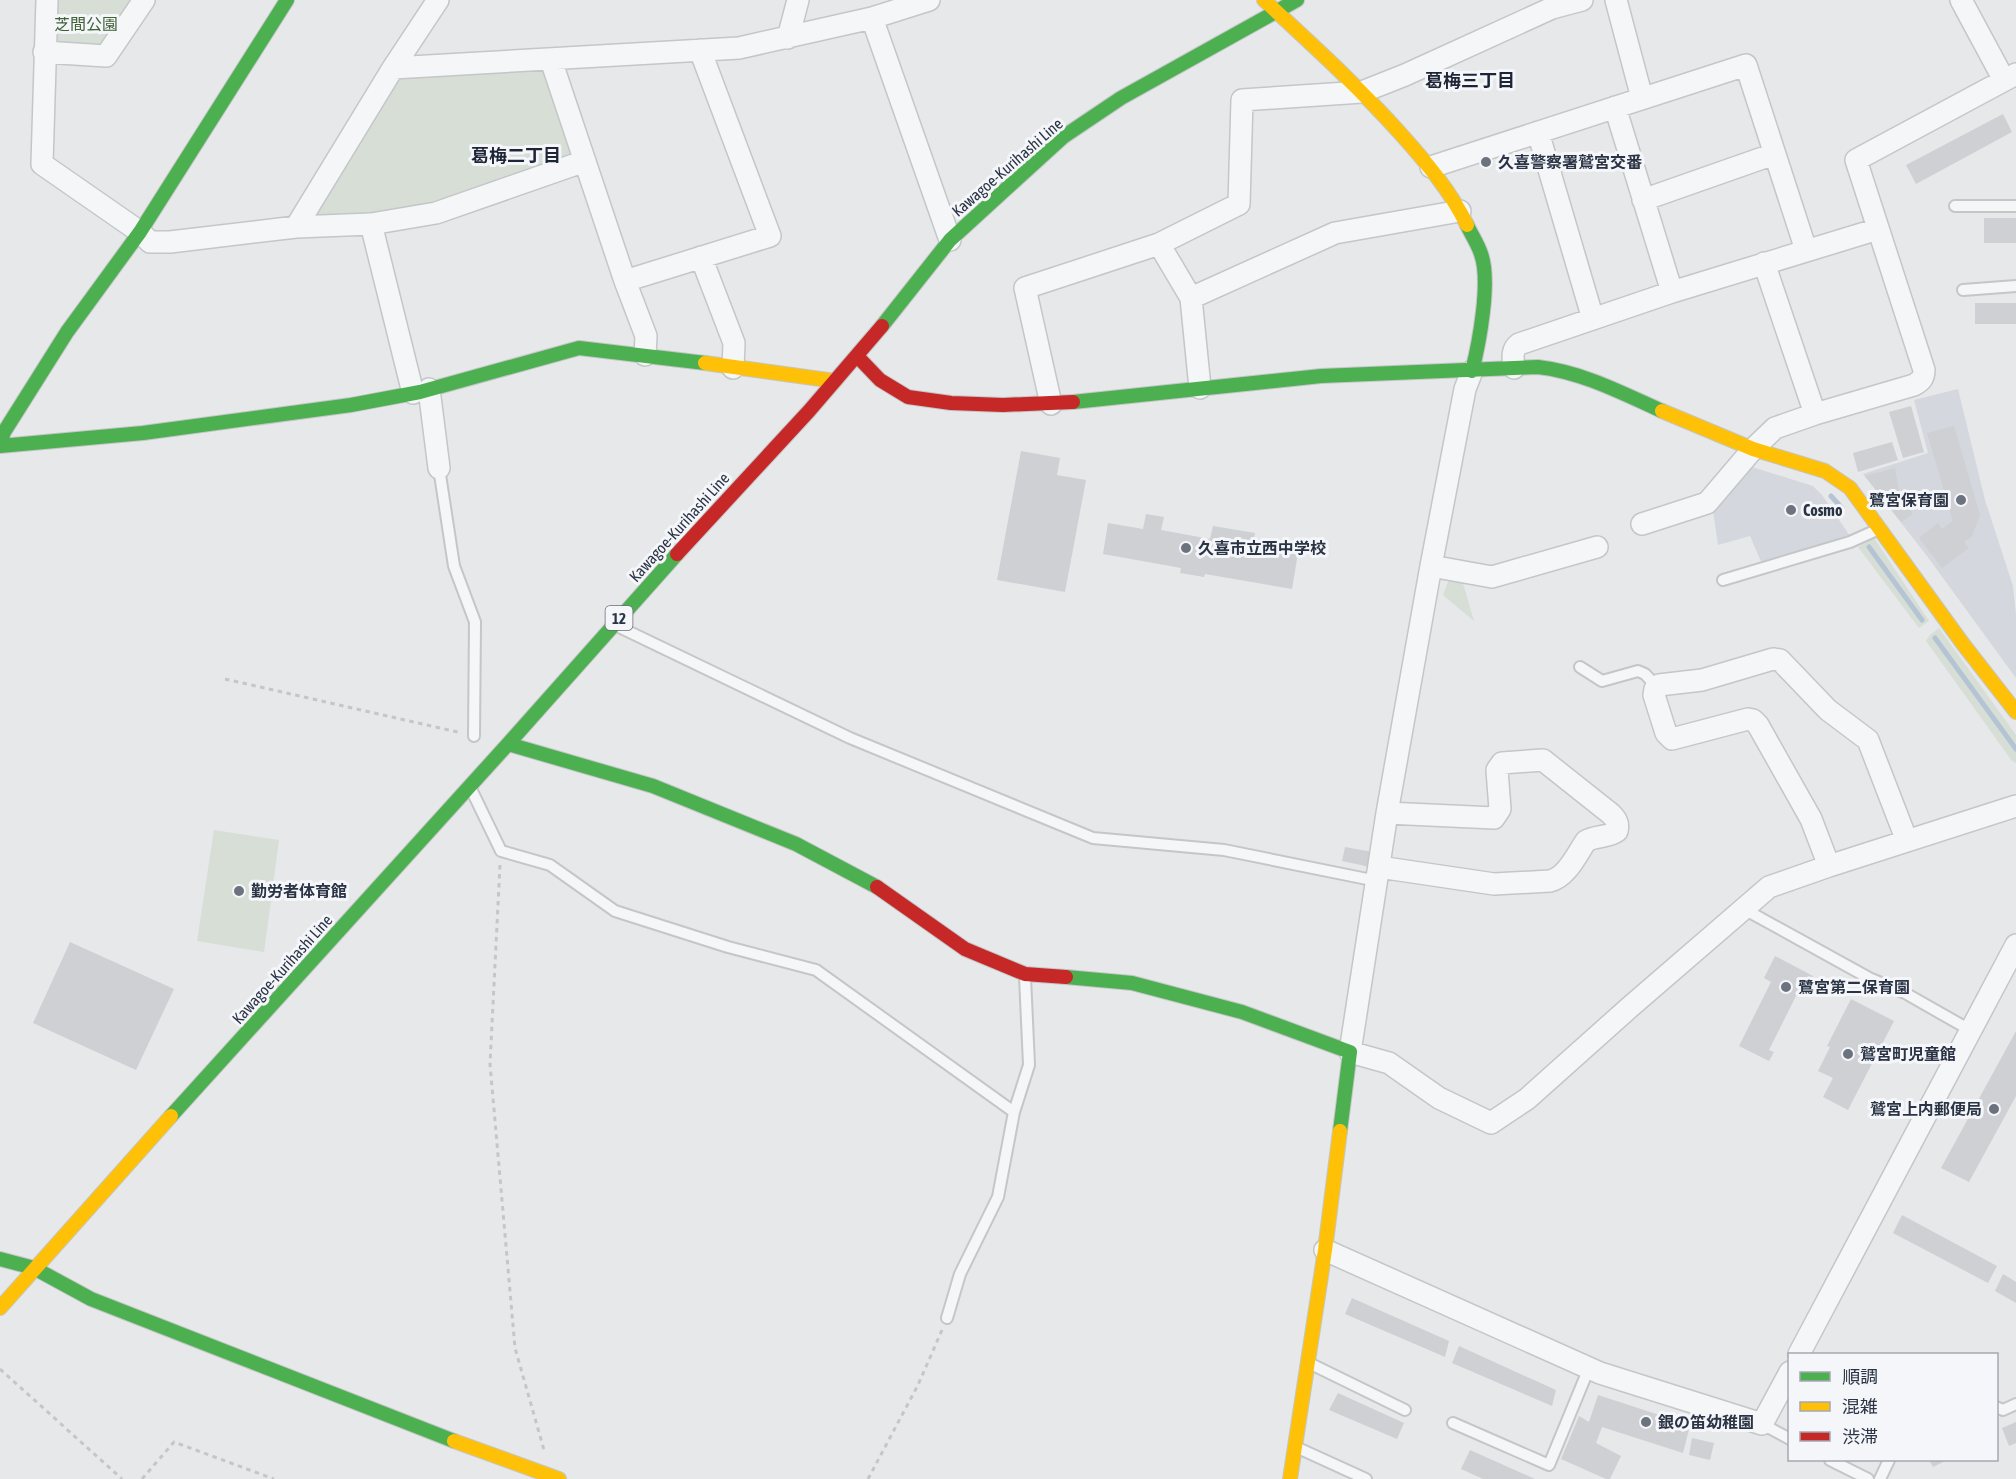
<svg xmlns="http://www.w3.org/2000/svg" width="2016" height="1479" font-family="'Asap Condensed','Noto Sans JP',sans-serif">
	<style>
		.built { fill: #d4d7dd }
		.green { fill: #d6ded6 }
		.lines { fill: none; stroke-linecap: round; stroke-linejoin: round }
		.stream { stroke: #b4c4d5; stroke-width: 5 }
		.building { fill: #ced0d3 }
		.lane-casing { stroke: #c4c6c8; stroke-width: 14 }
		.street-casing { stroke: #c4c6c8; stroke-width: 24 }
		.fast-casing { stroke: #c4c6c8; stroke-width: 16 }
		.slow-casing { stroke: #c4c6c8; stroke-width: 16 }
		.jam-casing { stroke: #c4c6c8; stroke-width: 16 }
		.path { stroke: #c5c6ca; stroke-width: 3; stroke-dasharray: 4.5 4.5; stroke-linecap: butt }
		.lane { stroke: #f5f6f7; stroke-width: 10 }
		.street { stroke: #f5f6f7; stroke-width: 21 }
		.fast { stroke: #4caf50; stroke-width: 14 }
		.slow { stroke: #ffc107; stroke-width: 14 }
		.jam { stroke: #c62828; stroke-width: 14 }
		.poi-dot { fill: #6c737f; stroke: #f4f6f9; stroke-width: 2 }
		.labels { text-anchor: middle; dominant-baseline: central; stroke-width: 6; stroke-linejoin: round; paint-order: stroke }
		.shield { fill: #f4f6f9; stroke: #676e7b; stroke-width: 1.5 }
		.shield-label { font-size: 15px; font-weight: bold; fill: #2b3445 }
		.park-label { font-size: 16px; fill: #3f6138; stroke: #f4f6f9 }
		.poi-label { font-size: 16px; font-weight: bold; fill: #2b3445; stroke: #f4f6f9; text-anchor: start }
		.street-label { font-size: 16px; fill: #2b3445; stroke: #f4f6f9 }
		.neighbourhood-label { font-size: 18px; font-weight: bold; fill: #1d2536; stroke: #f4f6f9 }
	</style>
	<rect width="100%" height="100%" fill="#e6e8ea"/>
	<path class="built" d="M1958,389L1985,500L2013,586L2016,615V678L1927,556L1863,474L1928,453L1914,400Z
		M1749,466L1813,486L1822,495L1850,536L1762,564L1750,536L1718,545L1713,511Z"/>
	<path class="green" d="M52,0H130L98,49L50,45Z
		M547,67L575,156L432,205L370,214L311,216L397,75Z
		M1874,538L1929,621L1919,628L1858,547Z
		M1450,577L1462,580L1474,621L1443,595Z
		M1939,628L2016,735V763L2012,761L1926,641L1930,635Z
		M214,830L279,840L264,952L197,941Z"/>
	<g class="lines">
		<path class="stream" d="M1831,496L1842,508
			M1869,547L1922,620
			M1935,638L2016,749"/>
	</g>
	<path class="building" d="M2003,114L2012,132L1916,184L1906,165Z
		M1984,218H2016V243H1984Z
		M1975,303H2016V324H1975Z
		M1911,406L1924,452L1903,458L1889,412Z
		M1954,426L1980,515L1972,536L1964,542L1969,548L1942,568L1919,538L1938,523L1942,529L1953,521L1927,433Z
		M1892,442L1898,460L1858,472L1853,453Z
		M1021,451L1060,458L1057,475L1086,480L1065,592L997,580Z
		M1895,468L1899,491L1913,514L1901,522L1865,476Z
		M1146,514L1164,517L1161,530L1210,539L1213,526L1255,533L1253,545L1298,553L1292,589L1205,574L1204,577L1180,573L1181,568L1103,554L1108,523L1143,529Z
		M1345,847L1373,852L1370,867L1342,861Z
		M70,942L174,989L136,1070L33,1023Z
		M1775,956L1813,976L1804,993L1799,990L1769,1050L1774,1052L1769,1061L1739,1046L1771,982L1764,978Z
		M1851,999L1894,1021L1848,1110L1823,1097L1833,1078L1818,1071L1830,1047L1827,1046Z
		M2016,1031V1096L1969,1182L1941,1168Z
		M1902,1215L1997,1266L1988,1283L1893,1233Z
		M2003,1274L2016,1282V1303L1995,1291Z
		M1352,1298L1449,1341L1445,1357L1345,1314Z
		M1459,1346L1556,1390L1552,1406L1452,1363Z
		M1338,1393L1404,1423L1397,1439L1329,1410Z
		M1598,1395L1690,1425L1683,1453L1602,1427L1596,1443L1621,1456L1610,1479H1606L1561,1459L1579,1416L1589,1422Z
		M2016,1422V1443L2009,1446L2002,1428Z
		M1692,1438L1714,1443L1710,1460L1689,1455Z
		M1470,1450L1535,1479H1483L1461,1469Z
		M1929,1460H1947L1933,1467Z"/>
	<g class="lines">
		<g class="lane-casing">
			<path id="lane" d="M1955,206H2016
				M1963,290L2016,286
				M439,468L454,566L475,622L474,736
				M1723,580L1850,542L1879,529
				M617,626L850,738L1093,838L1224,850L1377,881
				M1580,667L1602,681L1638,671L1645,674L1657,687
				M472,791L501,851L550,865L615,911L728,947L816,970L1014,1112
				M1744,909L1869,978L1905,993L1970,1030
				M947,1318L960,1274L998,1197L1014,1112L1029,1065L1025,977
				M1311,1364L1405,1410
				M1996,1407L2003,1410L2016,1404
				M1453,1423L1549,1465L1589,1368
				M1762,1424L1790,1439
				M1298,1448L1366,1479
				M1830,1460L1868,1479
				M1880,1479L1889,1460"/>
		</g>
		<g class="street-casing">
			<path id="street" d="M47,0L42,164L140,232L150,242H170L296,227L371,224L436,213L585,161
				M1616,0L1642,98
				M1961,0L2004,80
				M872,18L950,240
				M788,38L798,0
				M44,52L106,56L144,0
				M551,60L625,281L646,336L645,355
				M393,68L739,48L872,18L929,0
				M1615,107L1672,292
				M1538,132L1593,319
				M1431,167L1746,65L1806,250
				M1643,200L1774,154
				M371,224L413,393
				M296,227L393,68L438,0
				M1159,244L1239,204L1242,100L1362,92L1405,75L1552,8L1582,0
				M701,257L734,343L733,368
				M1764,263L1815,414
				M625,281L770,236L700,50
				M1191,298L1335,233L1460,211
				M1514,368C1513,359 1511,350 1519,344L1672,292L1878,229
				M1472,371L1465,389L1431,566L1387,813L1350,1052L1389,1063L1439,1098L1491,1123L1527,1099L1630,1007L1769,887L1829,866L2016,806
				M429,389L439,468
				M1051,404L1025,288L1159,244L1191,298L1200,388
				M1642,524L1707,503L1753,449L1775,428L1815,414L1914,385C1921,381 1924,378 1924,370L1856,160L2016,74
				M1431,566L1492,577L1597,547
				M1829,866L1811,819L1758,725L1753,720L1748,719L1672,739L1666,733L1654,695L1655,689L1659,685L1702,680L1773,659L1780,660L1828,710L1868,740L1907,841
				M1379,867L1494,884L1550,881C1567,877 1577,854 1586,841C1596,835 1608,838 1617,831C1619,823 1616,819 1611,814L1543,760L1502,763L1497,770L1500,809L1494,818L1387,813
				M1325,1250L1600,1373L1762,1424L1790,1372
				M1799,1354L2016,945"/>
		</g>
		<g class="fast-casing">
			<path id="fast" d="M1467,225C1471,234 1478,244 1481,254C1491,281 1479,344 1472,371
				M882,326L950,240L1063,137L1121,98L1297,0
				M1073,402L1321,376L1538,367C1582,372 1622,393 1662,411
				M0,445L4,432L67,332L140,232L287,0
				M0,446L143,433L351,405L420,392L579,348L705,363
				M508,744L653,786L796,844L877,887
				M1066,977L1132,983L1242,1012L1350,1052L1340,1131
				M171,1116L508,744L677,554
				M0,1259L34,1268L91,1299L454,1441"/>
		</g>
		<g class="slow-casing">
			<path id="slow" d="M1264,0C1310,43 1357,85 1399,132C1425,161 1450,190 1467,225
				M705,363L835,381
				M1662,411L1753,449L1825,471L1850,488L1963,644L2016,712
				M0,1308L171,1116
				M454,1441L559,1479
				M1290,1479L1325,1250L1340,1131"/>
		</g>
		<g class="jam-casing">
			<path id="jam" d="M857,356L880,380L908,397L951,403L1003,405L1073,402
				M677,554L809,411L882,326
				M877,887L965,949L1025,974L1066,977"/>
		</g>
		<path class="path" d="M225,679L462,733
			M500,865L490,1064L515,1348L544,1450
			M0,1369L122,1479
			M142,1479L174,1442L274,1479
			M868,1479L918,1385L942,1330"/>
		<use href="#lane" class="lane"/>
		<use href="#street" class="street"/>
		<use href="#fast" class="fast"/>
		<use href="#slow" class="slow"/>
		<use href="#jam" class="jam"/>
	</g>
	<g class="poi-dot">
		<circle cx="1486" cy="162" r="6"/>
		<circle cx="1961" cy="500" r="6"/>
		<circle cx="1791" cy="510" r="6"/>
		<circle cx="1186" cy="548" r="6"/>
		<circle cx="239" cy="891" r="6"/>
		<circle cx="1786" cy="987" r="6"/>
		<circle cx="1848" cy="1054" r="6"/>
		<circle cx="1994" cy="1109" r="6"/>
		<circle cx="1646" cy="1422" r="6"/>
	</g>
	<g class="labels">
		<rect class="shield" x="605.5" y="606" width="27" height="24" rx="4.5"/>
		<g class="shield-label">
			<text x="619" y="618">12</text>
		</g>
		<g class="park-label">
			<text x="86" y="24">芝間公園</text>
		</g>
		<g class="poi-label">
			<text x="1498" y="162">久喜警察署鷲宮交番</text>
			<text x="1949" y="500" text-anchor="end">鷺宮保育園</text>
			<text x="1803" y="510">Cosmo</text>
			<text x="1198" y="548">久喜市立西中学校</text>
			<text x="251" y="891">勤労者体育館</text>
			<text x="1798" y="987">鷺宮第二保育園</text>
			<text x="1860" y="1054">鷲宮町児童館</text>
			<text x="1982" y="1109" text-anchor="end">鷲宮上内郵便局</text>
			<text x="1658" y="1422">銀の笛幼稚園</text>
		</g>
		<g class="street-label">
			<text transform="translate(1007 167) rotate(-41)">Kawagoe-Kurihashi Line</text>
			<text transform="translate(679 527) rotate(-48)">Kawagoe-Kurihashi Line</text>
			<text transform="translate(282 969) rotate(-48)">Kawagoe-Kurihashi Line</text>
		</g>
		<g class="neighbourhood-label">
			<text x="1470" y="80">葛梅三丁目</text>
			<text x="516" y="155">葛梅二丁目</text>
		</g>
	</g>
	<rect x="1788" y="1353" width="210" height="108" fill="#f4f6f9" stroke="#a4a8b1" stroke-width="1.5"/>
	<rect x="1800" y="1372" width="30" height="9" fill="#4caf50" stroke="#a4a8b1" stroke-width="1.5"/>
	<text x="1842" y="1383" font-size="18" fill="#2b3445">順調</text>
	<rect x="1800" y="1402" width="30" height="9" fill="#ffc107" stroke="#a4a8b1" stroke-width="1.5"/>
	<text x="1842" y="1413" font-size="18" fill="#2b3445">混雑</text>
	<rect x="1800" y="1432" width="30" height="9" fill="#c62828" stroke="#a4a8b1" stroke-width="1.5"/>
	<text x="1842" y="1443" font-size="18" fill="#2b3445">渋滞</text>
</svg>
